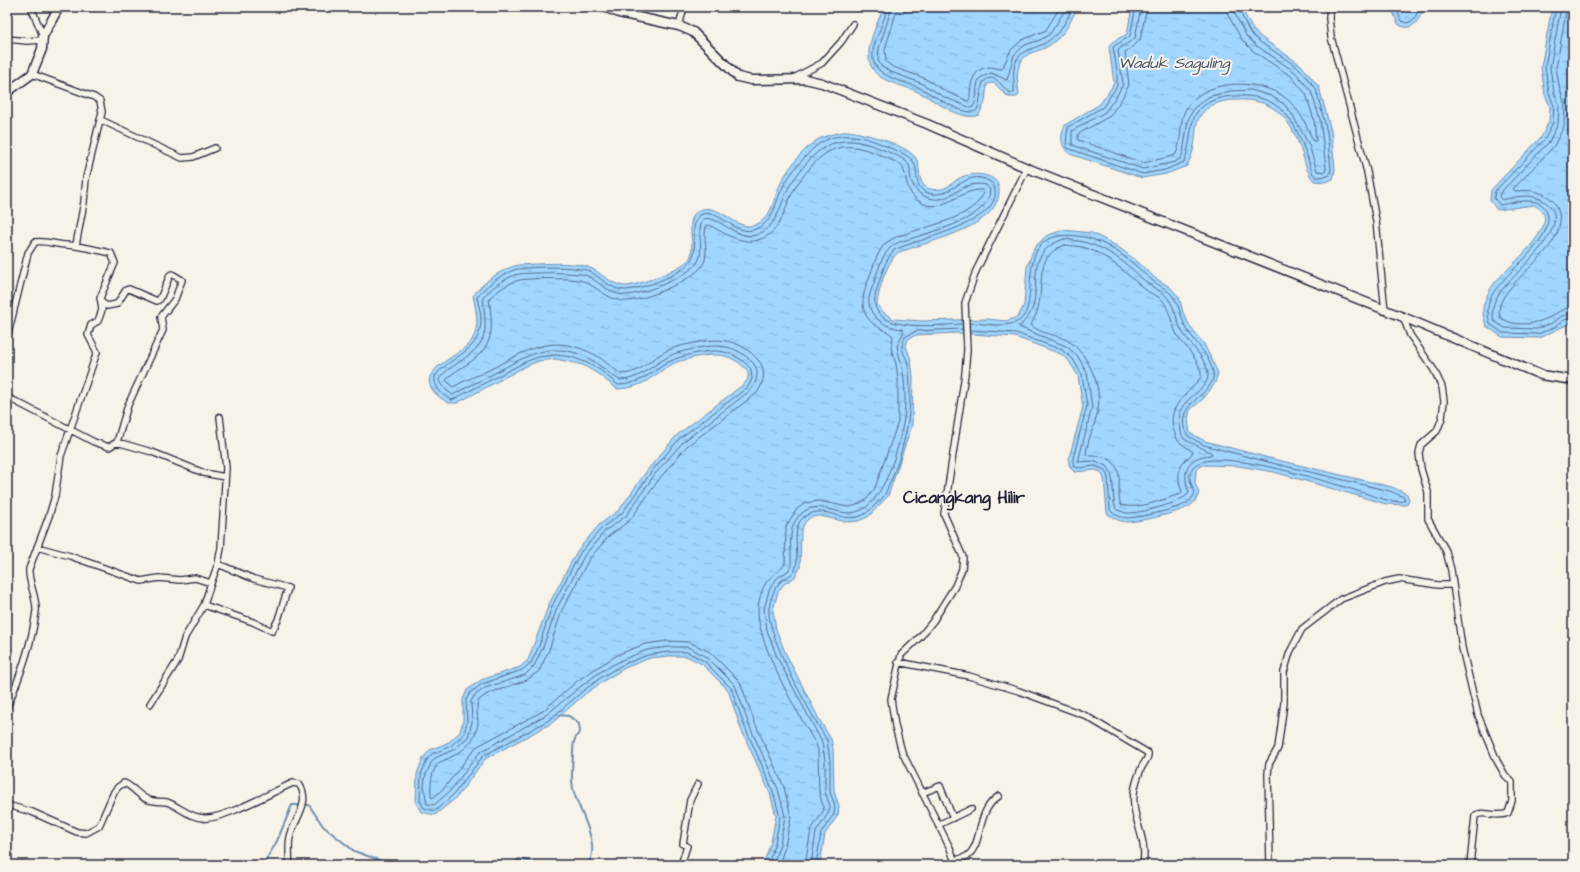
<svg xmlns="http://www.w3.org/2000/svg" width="1580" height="872" font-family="'Architects Daughter',sans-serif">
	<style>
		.water { fill: url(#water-ripples); stroke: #6e8eb1 }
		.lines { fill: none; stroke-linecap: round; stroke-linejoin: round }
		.shore { stroke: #546a89; stroke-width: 1 }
		.stream { stroke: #6e8eb1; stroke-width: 2 }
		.street-casing { stroke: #22223b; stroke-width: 8 }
		.secondary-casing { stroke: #22223b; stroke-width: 11 }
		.street { stroke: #f7f3e8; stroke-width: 5.5 }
		.secondary { stroke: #f7f3e8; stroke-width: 8 }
		.labels { text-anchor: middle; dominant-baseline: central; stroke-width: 4; stroke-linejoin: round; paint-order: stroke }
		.water-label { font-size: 16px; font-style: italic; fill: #424f6c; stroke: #f7f3e8 }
		.quarter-label { font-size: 17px; font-weight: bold; fill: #22223b; stroke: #f7f3e8 }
	</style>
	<defs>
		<pattern id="water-ripples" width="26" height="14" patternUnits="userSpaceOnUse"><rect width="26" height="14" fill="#a0d6ff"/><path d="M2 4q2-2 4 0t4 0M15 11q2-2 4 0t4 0" fill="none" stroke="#8ab7db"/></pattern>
	</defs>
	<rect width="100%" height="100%" fill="#f7f3e8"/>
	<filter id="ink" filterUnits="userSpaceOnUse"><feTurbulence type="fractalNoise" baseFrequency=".025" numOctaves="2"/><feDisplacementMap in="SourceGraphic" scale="8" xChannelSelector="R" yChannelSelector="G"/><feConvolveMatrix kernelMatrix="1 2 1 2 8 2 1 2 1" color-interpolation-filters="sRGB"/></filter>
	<g filter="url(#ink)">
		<path class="water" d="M884,7H1076C1072,24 1060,40 1045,48C1036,52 1026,52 1021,62C1015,72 1018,84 1019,95L1017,97H1008L994,83L987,84L985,102L979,115C961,122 935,100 918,92C902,84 876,83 870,63C865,48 878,21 884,7Z
			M1132,7H1241L1253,30L1262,38L1301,65L1319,87L1331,131L1335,169L1333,179L1325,182L1314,181C1306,172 1305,161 1301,150C1289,115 1272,98 1235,100C1222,100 1207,105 1200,116C1195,124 1196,136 1194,146C1193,153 1190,159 1187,166L1166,174L1142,178L1070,154C1060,147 1060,135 1065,125L1100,104L1108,93L1114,83L1109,47L1112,42L1127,34Z
			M1391,7H1425C1419,19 1413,34 1398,24Z
			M1552,7H1573V322L1539,338L1502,337L1486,326C1485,321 1482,314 1483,308C1485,298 1491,286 1498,279C1509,267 1556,228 1542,211C1540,209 1537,207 1534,205L1497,210L1490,200L1491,190L1542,136L1549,121L1550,106L1545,95L1541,67Z
			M848,131C864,133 912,145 918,162C920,170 918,182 926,187C930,190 936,190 941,189C949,188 954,180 962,177C973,172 998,173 999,189C1002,228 924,242 897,253C886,265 879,288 877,304L883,312L893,319L922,321L987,319L1006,321L1018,317L1024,305L1027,267L1034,248L1046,236L1063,230L1092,233L1117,246L1138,262L1155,278L1170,287L1179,297L1183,312L1191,328L1204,344L1218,373L1215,383L1204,398L1190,410L1188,419L1190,433L1205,441L1269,458L1392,487L1407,494L1409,500L1406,505L1386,504L1274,472L1239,466L1203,465L1196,470L1195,483L1199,493C1197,499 1194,504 1188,507C1177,513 1139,522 1126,522C1119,521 1112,518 1107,513L1104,479L1101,472L1095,470L1074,472L1069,465V458L1083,407L1078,376L1069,361L1061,354L1015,337L957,333L916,335L908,339L906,346L911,360L913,377L912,425L888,496L868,517L858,521L847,522L820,516L811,517L806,521L801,530L800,568L795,577L784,584L778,592L773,610L776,629L785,652L819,719L831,739L833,748L834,791L839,806L838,815L825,834L820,865H763L771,842L776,816L770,793L741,729L728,690L702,664L686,656H669L650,658L625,668L605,680L585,694L552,723L485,759L457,797L435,815L421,812L416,803L417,774L423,758L430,750L449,742L460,732L463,721V699L467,690L481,680L520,667L528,660L549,604L577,551L599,525L619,510L649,468L677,435L744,384L748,379V371C730,352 716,353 692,358C687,360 682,360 677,362C653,373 647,388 617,389L598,374L583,365L556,359L539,361L526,366L457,403H448C398,372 463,359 473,338C480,325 476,310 473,296C483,282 501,269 518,265C539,264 561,262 581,265C597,267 608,284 624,286C636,287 684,268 690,258C697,244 681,214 703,209C725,204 742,242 765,218C773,210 775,194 780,185C786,170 807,144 821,138C829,134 839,133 848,131Z"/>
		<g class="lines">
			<path class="shore" d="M887,7C885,25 871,41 873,60C874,63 877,68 879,70C890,80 905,82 918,87C931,93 963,117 976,111C983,101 978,83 987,79C1000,74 1003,94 1014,93C1015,82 1011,71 1017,59C1023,50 1032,49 1041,45C1056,39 1068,22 1072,7
				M892,7L879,48L878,60L881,66L891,72L921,83L944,97L971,108L973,107C979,97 974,87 980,78L991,73L1007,80L1014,55L1025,45L1040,40L1050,34L1067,7
				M898,7L885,49L886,62L893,67L924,78L947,92L968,101L970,99C970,85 972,68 990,67C994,67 998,69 1002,69L1011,50L1022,40L1046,30L1060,7
				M1136,7L1130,36L1113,47L1117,70V86L1103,107L1068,127L1066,143L1067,148L1143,174L1165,170L1184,162C1191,148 1189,123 1197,112C1206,101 1221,96 1235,96C1274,94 1291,112 1304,148C1308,156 1309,165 1313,174L1317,177L1329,176L1331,169L1327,132L1316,89L1299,68L1260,42L1250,33L1238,7
				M1141,7L1135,38L1118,50L1123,84L1116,97L1105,112L1072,131V145L1143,169L1175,162L1180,159L1183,153L1188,120L1194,108L1208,97L1230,91L1251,90L1271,96L1284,104L1292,114L1309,145L1317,171L1325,172L1326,168L1320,119L1311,91L1295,72L1257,46L1246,36L1234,12L1233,7
				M1147,7L1140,40L1125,53L1129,85L1121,100L1110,116L1078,134V140L1143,163L1173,156L1176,154C1183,139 1178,121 1187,107C1206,77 1263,79 1287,99C1300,110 1307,126 1313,141H1316L1314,120L1306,94L1291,76L1253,51L1242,40L1228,15L1227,7
				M1396,7L1401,21L1407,23L1414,20L1420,7
				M1556,7L1545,67L1549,93L1554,106L1553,122L1545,139L1495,191L1494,198L1500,205C1512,203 1541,194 1547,212C1556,240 1505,271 1492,295C1487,305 1487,313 1490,324L1503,333L1538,334L1555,327L1564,320L1573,318
				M1561,7L1550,68L1554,92L1559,105L1558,124L1549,142L1500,193L1499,197L1502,200C1517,196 1536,192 1549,205C1574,230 1507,277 1497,297C1492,305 1492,312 1494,321L1505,328L1537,329L1552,323L1562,316L1573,313
				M1567,7L1556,68L1560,90L1565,104L1564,126L1554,146L1513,189L1515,191C1529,190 1541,190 1552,200C1556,203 1557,208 1559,213C1569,253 1490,285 1500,317C1513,327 1533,325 1548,318C1556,314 1562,308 1573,307
				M1064,239C1094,242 1109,250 1132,269C1138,274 1144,281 1150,285C1157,290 1164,292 1169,300C1175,307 1177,324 1183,333C1190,344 1208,361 1208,375C1208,394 1174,397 1180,425C1181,430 1181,435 1184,439L1212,453L1211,455C1185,457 1182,472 1189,493C1182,503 1139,514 1126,513C1123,512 1120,511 1117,510C1111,504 1116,479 1108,467L1096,461L1078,462L1092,407L1087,373L1077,355L1066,346L1019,327C1024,321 1030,316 1033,307C1040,277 1026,252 1064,239Z
				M1065,245C1072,246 1082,246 1089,249C1112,258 1127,275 1146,290C1152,295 1161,296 1165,304C1171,315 1172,327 1179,338C1186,347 1203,365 1201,377C1185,399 1161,407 1178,441L1193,452C1191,456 1187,458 1184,461C1177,469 1178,482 1182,492L1181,494C1163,499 1140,510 1121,505C1115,492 1127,468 1107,458C1100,455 1092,457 1086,455C1087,440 1095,425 1098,410C1102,386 1089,356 1070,342C1059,334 1041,335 1031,325C1033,320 1037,314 1038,308C1045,283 1033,256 1065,245Z
				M970,323C984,323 1008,329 1020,320C1043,302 1009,228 1077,236C1099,238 1118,251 1135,265C1141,270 1147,277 1153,281C1161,287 1168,289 1174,298C1180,306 1181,321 1188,331C1197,344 1209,356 1213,372C1218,395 1168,403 1188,436L1204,445L1268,462L1390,491L1404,497L1405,500L1400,502L1387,500C1355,491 1215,442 1193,467C1186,475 1192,486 1195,493C1193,497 1191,500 1187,503C1178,509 1138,518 1127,518C1120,517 1114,515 1110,510L1108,478L1105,470L1095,466L1077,468L1073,464V458L1087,406L1082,375L1073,359L1062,350L1016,333L970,330
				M768,865L775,843L780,817L773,791L745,727L731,688L704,661L687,652H668L648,655L624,664L603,676L583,691L549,720L483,756L454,794L435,811L424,808L420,801L421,775L427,760L432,754L451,746L464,734L467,722L466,700L470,693L482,684L522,670L531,663L539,646L552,606L580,553L602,528L622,513L652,471L680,438L748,387L752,379L751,369C734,350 717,348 693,354C684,356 676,358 667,363C650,373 639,385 618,385L600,370L585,362L572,357L556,355L538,357L525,362L452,400C443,397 433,386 435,376C452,354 482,353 481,318C481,311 478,304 477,297C485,286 501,275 514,270C524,266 579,266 589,271C600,277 612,291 626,290C641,289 674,277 685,267C705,250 685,231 700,215C719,206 735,238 756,229C775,221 775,201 784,185C790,174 798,165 806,156C829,128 859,133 888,147C897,151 905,153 912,160C921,170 910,190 932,194C954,197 969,164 993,184C1011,222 915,239 894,250C885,260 882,274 878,286C858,336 934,325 962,324
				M773,865L780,844L785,816L778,789L749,725L735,685L707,657L688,647H668L647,650L622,660L600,672L580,687L546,715L480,752L450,791L434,805L427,804L424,787L425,777L431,763L435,758L455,749L468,737L472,722L471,701L474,696L485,688L525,675L534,666L543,647L557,608L584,556L605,531L626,516L655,474L683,442L751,390C756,383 760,372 754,364C734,342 715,344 689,350C680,352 674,353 666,358C650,367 639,380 620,380C609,375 600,364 588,358C550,339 525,357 493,374C480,381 466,387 453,395L446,390L439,380C442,373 449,369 455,365C489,342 487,337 483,298C489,289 504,279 515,275C523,272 576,272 585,275C598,280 609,295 625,295C642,295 687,277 697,263C706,250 695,233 703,219C717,214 737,241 756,235C780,227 780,199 792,182C820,142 839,130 886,151C893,154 905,158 909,165C910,167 910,171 910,174C911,186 918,195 929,198C951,205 960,179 986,185L990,190C989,219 936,230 913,238C906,240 896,242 891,247C881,256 878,271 874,283C869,294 866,304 873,314C880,324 891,328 902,329L904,331L897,346C899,357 903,367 904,379C905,393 906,410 903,424C898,449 884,505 856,512C838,517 817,498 801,514C786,527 792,549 791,566L788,571L777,578L769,590L764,610L767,630L777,657L822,742L825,761V792L830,806L829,812L816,832L811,865
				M779,865L785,846L791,817L784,787L755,723L740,682L710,652L689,642L667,641L645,644L619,654L598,667L576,682L543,711L476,747L445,787L433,798L431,797C430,785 431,773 438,763C457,755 476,746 478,722C478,715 475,708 479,700L487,694L527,680L539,671L549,650L562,610L589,559L609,536L630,520L660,478L687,446L757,393C763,384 767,371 759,361C740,338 717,337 690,344C679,346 671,348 661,354C648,362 638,374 621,374C610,367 602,357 589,352C549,333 524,352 489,370C477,376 465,380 453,387L446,380C452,373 461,368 469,363C495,345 493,328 489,299C494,293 511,281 520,280C529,278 576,278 583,281C597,287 607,299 623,301C640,303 693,280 702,266C711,253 701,238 707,225C712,225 715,229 720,231C730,237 746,244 758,240C782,233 783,209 794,190C798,182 804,175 810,168C839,133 865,148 900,164C908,172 904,188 915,198C939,220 959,188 982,190L984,192C975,217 932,225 908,233C901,235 892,238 886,243C876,253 874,266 869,278C862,295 858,313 875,325C881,329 889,332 893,336L891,348L896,364L898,378V422L875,488L866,500L854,506L848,507L819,501L805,503L797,509L786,526L785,564C780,572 769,576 764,586C761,592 758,603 758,610C757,644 798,714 816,744L818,750L819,792L824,810L811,830L805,865
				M816,865L821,833L834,814L835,806L830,792V761L827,740C812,716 765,634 769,608C771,598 774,588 781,581C787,576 794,575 796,567C800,550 788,523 809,514C832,504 851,534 876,504C880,501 884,497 886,492C899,464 909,431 910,399C910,387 910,373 907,360C905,356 902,351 902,346C902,343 904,340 905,337L916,331L962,329"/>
			<path class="stream" d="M558,715L569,716L579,724L580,732C573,739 573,745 573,755C572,766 571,778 573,789C578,810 603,846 587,865
				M263,865L277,841L292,805H309L323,826L354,851L392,865
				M513,865L519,859L542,865"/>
			<g class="street-casing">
				<path id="street" d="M31,7L43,36
					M1330,7L1329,18L1331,37L1367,172L1376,221L1385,311
					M679,26L684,7
					M7,39L27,41L43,40
					M32,74L94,97L100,101L102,112L86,178L84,202L76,245
					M794,78L822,63L841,42L853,24
					M101,120L182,158L193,157L215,148
					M1403,317L1410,335L1434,370L1442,387L1444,401L1442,418L1437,431L1421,445L1419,453L1421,469L1428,492V519L1446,551L1451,570L1462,648L1478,715L1497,761L1505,775L1512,782V801L1508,813C1496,819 1483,809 1475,816L1470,865
					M7,338L28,253L35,242C46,240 55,245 67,245C82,246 96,250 111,253L115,263L100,298L101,302L107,306L117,304L126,290L129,289L157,301L160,299L170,275L172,274L182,280L175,299L161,317L163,330L128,405L117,442
					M7,397L94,442L109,447L117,442L152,452L204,473L225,477
					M37,547L70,556L141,581L159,578L180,580L195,578L211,583L218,564L221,548L226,468L220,417
					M204,605L253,622L272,631L278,620L288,588L254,579L218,564
					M898,662L969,676L1019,691L1084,715L1148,753C1149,759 1143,763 1141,769C1138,776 1135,785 1134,793C1131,819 1148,837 1143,865
					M150,704L178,660L185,637L204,605L211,583
					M7,707C20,677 32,644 36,611C37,597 28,583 29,569L49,516L55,496L61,456L97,352L88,335L91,325L98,321L102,310L101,302
					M922,793L940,786L953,818
					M7,805L32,812L77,832L86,833L99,826L114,792L118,787L124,783C134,787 139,797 149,800C155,802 161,801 167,802C180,807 189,817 203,818C221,821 274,791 293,783L299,784C312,803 294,819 290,837C288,846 290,856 289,865
					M938,825L971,809
					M955,860C959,859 964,858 967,856C984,844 975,811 999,796
					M681,865L687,846L683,844L690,800L698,784
					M956,865L950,848L902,752L895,726L891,699L901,655L920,637L933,621L955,586L962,569L963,557L944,514L965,374L967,350L965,303L976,271L1027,168
					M1270,865L1268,774L1269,764L1278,748L1284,703V672L1290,652L1302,629L1341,599L1385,582L1399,579L1438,585H1453"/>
			</g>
			<g class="secondary-casing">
				<path id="secondary" d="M604,7L619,13L679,26L693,32L738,77L751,80L805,79L822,83L927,124L1027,168L1403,317L1541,375L1573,380
					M7,92L32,74L42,49L43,36L59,7"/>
			</g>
			<use href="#street" class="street"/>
			<use href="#secondary" class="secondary"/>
		</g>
	</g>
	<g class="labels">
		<g class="water-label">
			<text x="1174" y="63">Waduk Saguling</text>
		</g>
		<g class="quarter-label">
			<text x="964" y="498">Cicangkang Hilir</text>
		</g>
	</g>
	<rect width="1580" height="872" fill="none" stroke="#f7f3e8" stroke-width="24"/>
	<rect x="12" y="12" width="1556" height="848" fill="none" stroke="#22223b" stroke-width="1.5" filter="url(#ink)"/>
</svg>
